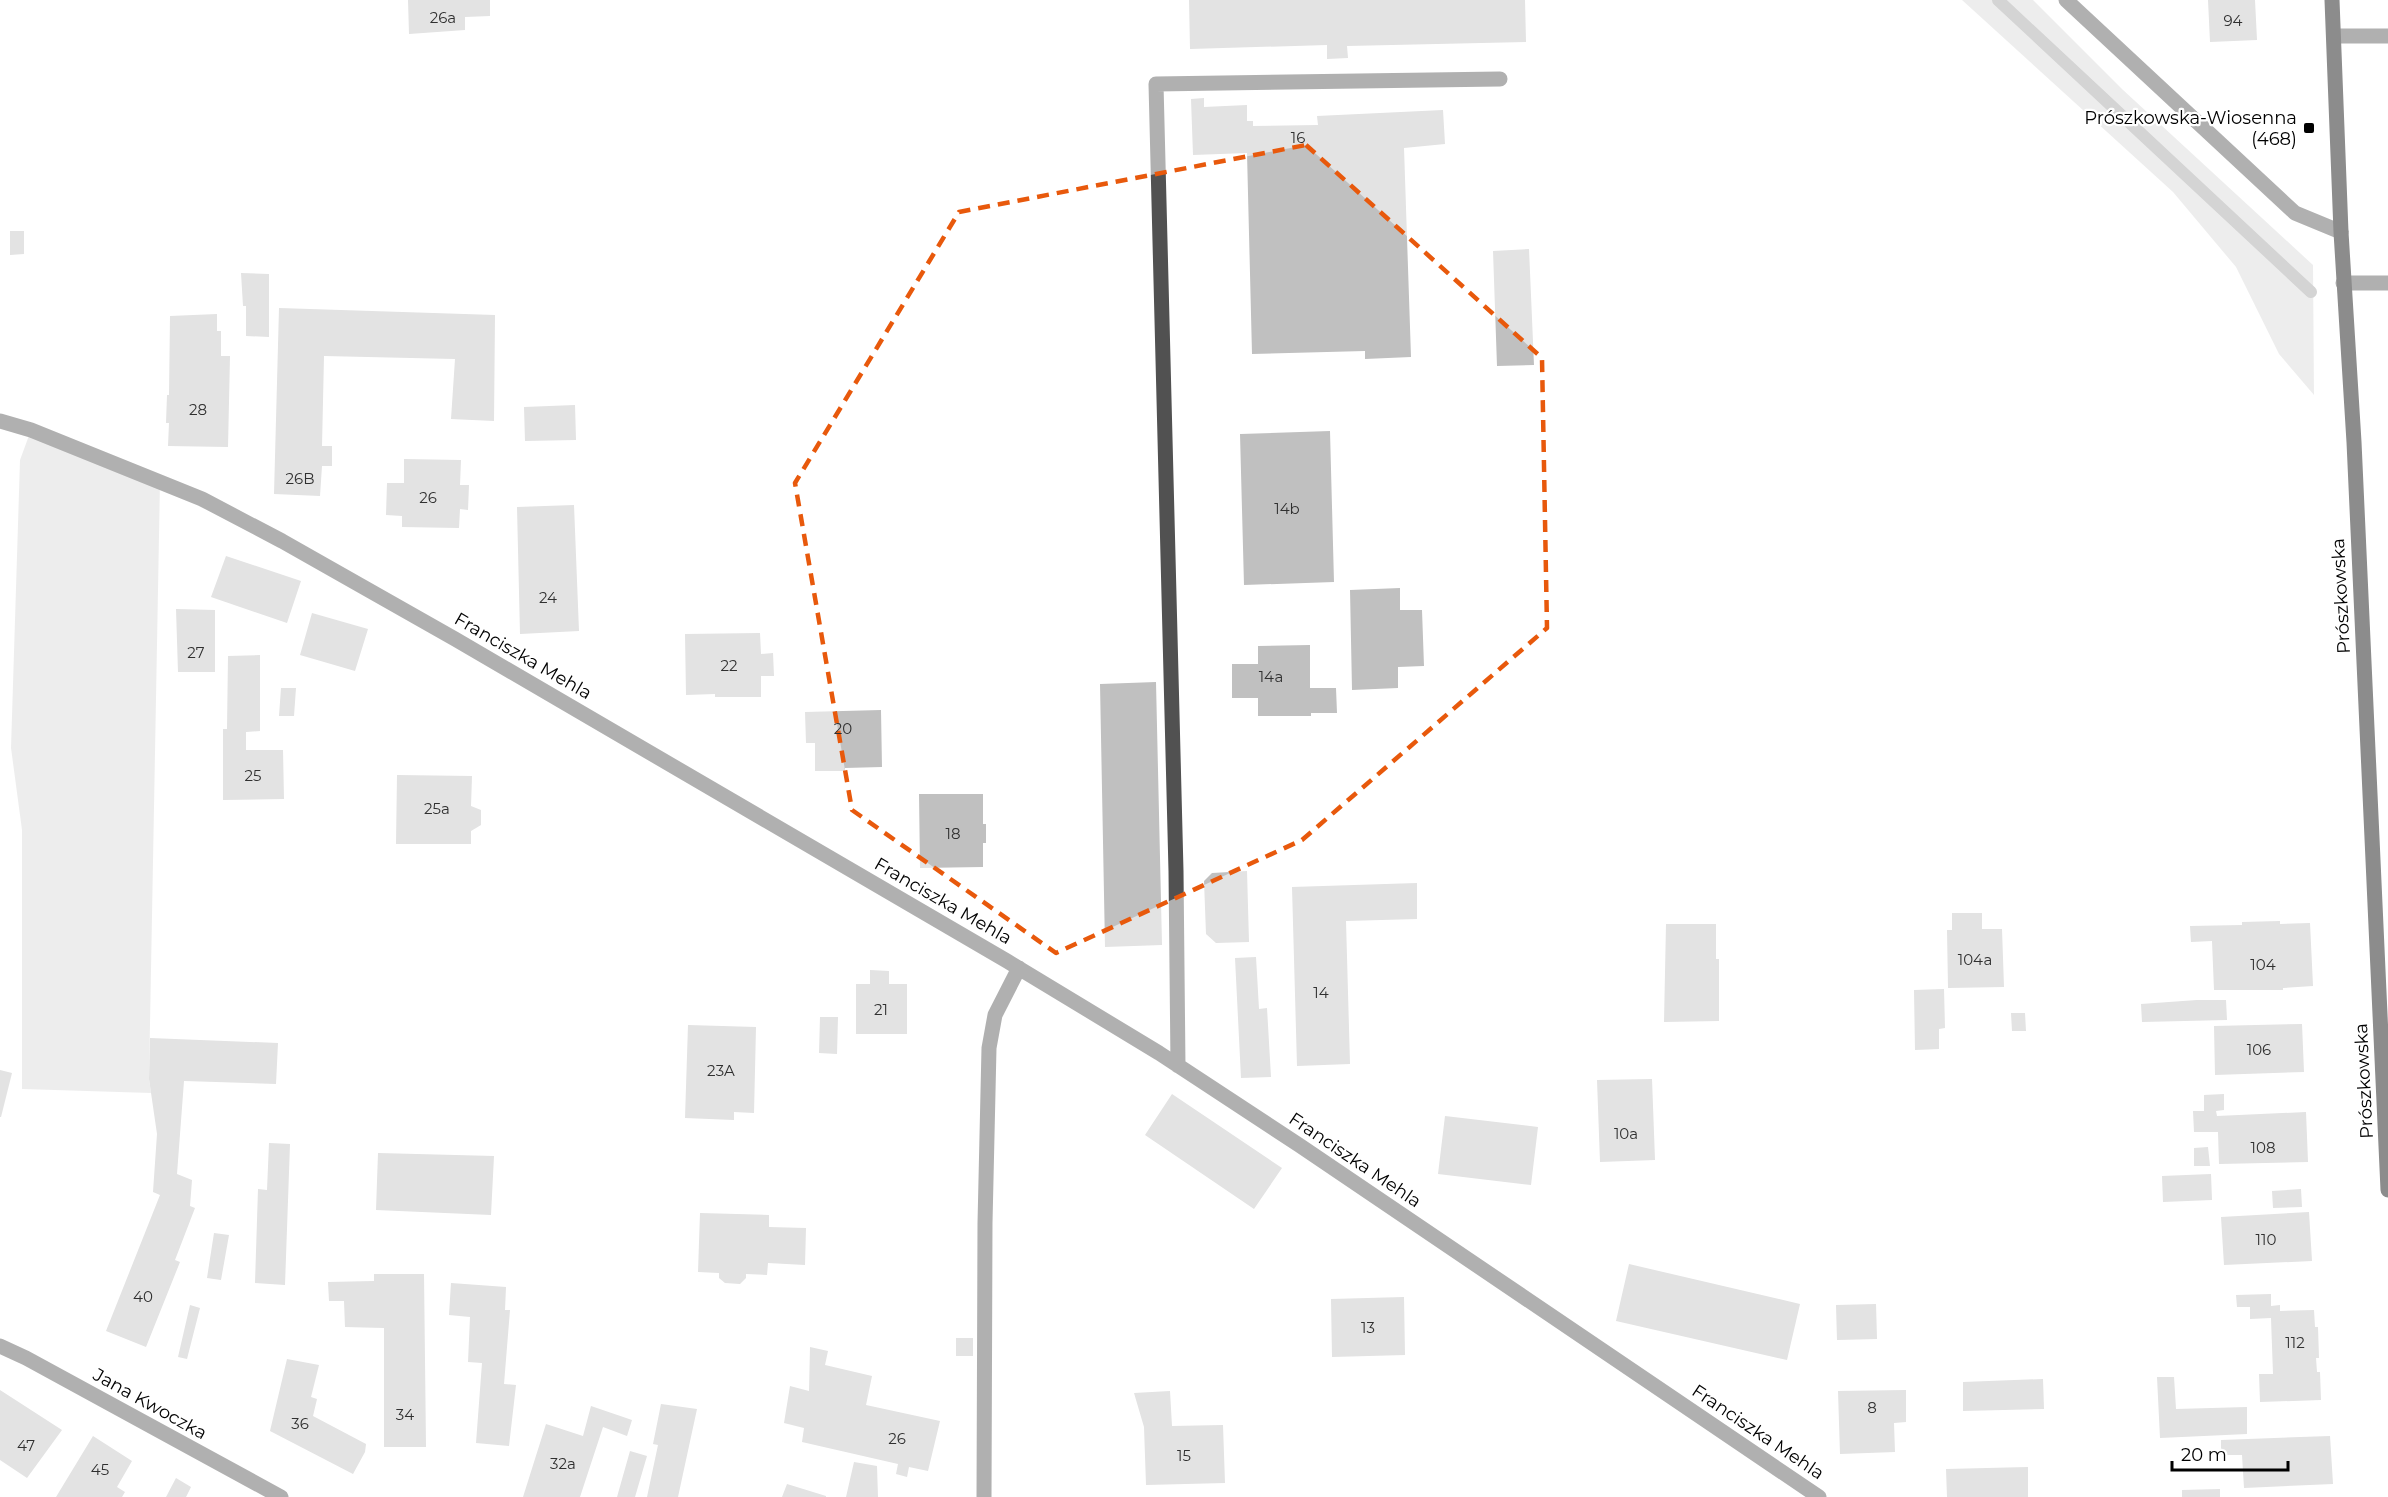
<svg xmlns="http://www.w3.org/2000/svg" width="2388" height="1497" font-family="Montserrat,sans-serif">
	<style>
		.green { fill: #d8d8d8 }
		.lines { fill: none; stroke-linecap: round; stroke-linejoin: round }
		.stream { stroke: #9f9f9f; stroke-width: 12 }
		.building { fill: #c0c0c0 }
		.minor { stroke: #515151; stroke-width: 15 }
		.major { stroke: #000; stroke-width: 15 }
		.marked { fill: none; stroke: #e8590c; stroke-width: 4.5; stroke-dasharray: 12 8; stroke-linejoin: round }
		.poi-dot { fill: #000; stroke: #fff; stroke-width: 2 }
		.labels { text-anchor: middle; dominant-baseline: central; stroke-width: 4.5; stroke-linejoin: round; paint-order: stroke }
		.number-label { font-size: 15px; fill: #303030 }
		.poi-label { font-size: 18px; fill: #000; stroke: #fff; text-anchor: end }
		.street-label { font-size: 18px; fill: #000; stroke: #fff }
	</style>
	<rect width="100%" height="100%" fill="#fff"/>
	<path class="green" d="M1962,0H2033L2122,89L2313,265L2314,395L2279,354L2236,267L2173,192Z
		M31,430L160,482L149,1079L151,1093L22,1089V830L11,748L20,460Z"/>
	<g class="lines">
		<path class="stream" d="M1998,0L2311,292"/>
	</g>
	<path class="building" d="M408,0H490V16L465,17V30L409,34Z
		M1189,0H1525L1526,42L1347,46L1348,58L1327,59V45L1190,49Z
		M2208,0H2255L2257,40L2210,42Z
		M1204,98V107L1247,105V121H1253V126L1318,125L1317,116L1443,110L1445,144L1404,148L1411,357L1365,359V351L1252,354L1247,153L1193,155L1191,99Z
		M10,231H24V254L10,255Z
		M1529,249L1534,365L1497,366L1493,251Z
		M241,273L269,274V337L246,336V306H243Z
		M279,308L495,315L494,421L451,419L455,359L324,356L322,446H332V466H322L320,496L274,494Z
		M217,314V331H221V356H230L228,447L168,446L169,423H166L167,395H169L170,316Z
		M575,405L576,440L525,441L524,407Z
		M1330,431L1334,582L1244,585L1240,434Z
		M404,459L461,460L460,485H469L468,510L460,509L459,528L402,527V516L386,515L387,483H404Z
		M574,505L579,631L520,634L517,507Z
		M226,556L301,581L287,623L211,597Z
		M1400,588V610H1422L1424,666L1398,667V688L1352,690L1350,590Z
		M176,609L215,610V672H178Z
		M312,613L368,629L355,671L300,655Z
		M760,633L761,654L773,653L774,676H761V697H715V694L686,695L685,634Z
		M1310,645V688H1336L1337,713H1311V716H1258V698H1232V664H1258V646Z
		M260,655V731L246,732V750H283L284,799L223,800V729H227L228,656Z
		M1156,682L1162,945L1105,947L1100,684Z
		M281,688H296L294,716H279Z
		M881,710L882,767L845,768V771H815V743H806L805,712Z
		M397,775L472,776L471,806L481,810V825L471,831V844H396Z
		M919,794H983V824H986V843H983V867L920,868Z
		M1247,871L1249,942L1216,943L1206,934L1204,881L1212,873Z
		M1417,883V919L1346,921L1350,1064L1297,1066L1292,887Z
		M1952,913H1982V929H2002L2004,987L1948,988L1947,930H1952Z
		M2280,921V924L2310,923L2313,986L2283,988V990H2214L2212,941L2191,942L2190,926L2242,925V922Z
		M1666,924H1716V959H1719V1021L1664,1022Z
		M1256,957L1259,1009L1267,1008L1271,1077L1241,1078L1235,958Z
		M870,970L889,971V984H907V1034H856V984H870Z
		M1944,989L1945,1028L1939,1029V1049L1915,1050L1914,990Z
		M2197,1000H2226L2227,1020L2142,1022L2141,1004Z
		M2011,1013H2025L2026,1031H2012Z
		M820,1017H838L837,1054L819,1053Z
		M2302,1024L2304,1072L2215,1075L2214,1026Z
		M688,1025L756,1027L754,1113L734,1112V1120L685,1118Z
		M150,1038L278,1043L276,1084L184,1081L177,1174L192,1180L190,1206L195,1208L175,1260L180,1262L146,1347L106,1331L160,1195L153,1192L157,1134L149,1079Z
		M0,1070L12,1073L1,1117H0Z
		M1652,1079L1655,1160L1600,1162L1597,1080Z
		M1172,1094L1282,1168L1254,1209L1145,1135Z
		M2224,1094V1110L2216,1111L2217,1116L2306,1112L2308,1162L2219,1164L2218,1132H2194L2193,1111H2204V1095Z
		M1445,1116L1538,1127L1531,1185L1438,1174Z
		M269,1143L290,1144L285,1285L255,1283L258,1189L267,1190Z
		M2208,1147L2210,1166H2194V1148Z
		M378,1153L494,1156L491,1215L376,1210Z
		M2211,1174L2212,1200L2163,1202L2162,1176Z
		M2301,1189L2302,1207L2273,1208L2272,1191Z
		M2309,1212L2312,1261L2224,1265L2221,1217Z
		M700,1213L769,1215V1227L806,1228L805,1265L768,1263L767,1275L746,1274V1278L740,1284L725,1283L719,1278V1273L698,1272Z
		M214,1233L229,1235L221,1280L207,1278Z
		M1629,1264L1800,1304L1787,1360L1616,1321Z
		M374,1274H424L426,1447H384V1328L345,1327L344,1301H329L328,1282L374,1281Z
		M451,1283L506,1287L505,1310H510L504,1384L516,1385L509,1446L476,1443L482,1363L468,1362L470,1317L449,1315Z
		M2271,1294V1306L2280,1305V1311L2314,1310L2315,1327H2318L2319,1358H2316L2317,1372H2320L2321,1400L2260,1402L2259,1374H2273L2271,1318L2250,1319V1307H2237L2236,1295Z
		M1404,1297L1405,1355L1332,1357L1331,1299Z
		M1876,1304L1877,1339L1837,1340L1836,1305Z
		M190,1305L200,1308L187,1359L178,1357Z
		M956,1338H973V1356H956Z
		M810,1347L828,1351L825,1365L872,1376L866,1405L940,1421L928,1471L909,1467L907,1477L896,1474L898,1464L802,1442L804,1428L784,1423L790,1386L809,1391Z
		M287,1359L319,1365L311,1397L317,1399L313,1416L366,1444L365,1452L353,1474L270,1431Z
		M2157,1377H2174L2176,1409L2247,1407V1434L2160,1438Z
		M2043,1379L2044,1409L1963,1411V1382Z
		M0,1390L62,1430L27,1478L0,1460Z
		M1906,1390V1422L1894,1423L1895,1452L1840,1454L1838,1391Z
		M1170,1391L1172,1426L1223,1425L1225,1483L1146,1485L1144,1427L1134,1393Z
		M661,1404L697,1409L678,1497H647L658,1445L653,1444Z
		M591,1406L632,1420L627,1436L603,1427L580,1497H523L546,1424L583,1436Z
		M93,1436L132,1461L117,1487L125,1492L122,1497H56Z
		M2330,1436L2333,1484L2244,1488L2242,1455H2221V1440Z
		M630,1451L647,1456L635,1497H617Z
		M854,1462L877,1466L878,1497H846Z
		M2028,1467V1497H1947L1946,1469Z
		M176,1478L191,1487L186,1497H166Z
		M787,1484L826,1496V1497H782Z
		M2220,1489V1497H2182V1490Z"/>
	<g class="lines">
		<path class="minor" d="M2066,0L2295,213L2341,232
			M2334,36H2388
			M2343,283H2388
			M0,421L31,430L202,499L282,541L455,639L1007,961L1159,1053L1299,1145L1819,1497
			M1178,1066L1176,871L1156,84L1500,79
			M0,1346L26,1358L281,1497
			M984,1497L985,1223L989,1048L995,1015L1019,968"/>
		<path class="major" d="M2332,0L2341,232L2354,442L2388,1190"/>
	</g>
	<path d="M0 0H2388V1497H0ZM1306,145L1542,358L1547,628L1302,840L1056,953L852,810L795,483L959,212Z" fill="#fff" fill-opacity=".55" fill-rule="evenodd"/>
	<path class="marked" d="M1306,145L1542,358L1547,628L1302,840L1056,953L852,810L795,483L959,212Z"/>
	<rect class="poi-dot" x="2303" y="122" width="12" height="12" rx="3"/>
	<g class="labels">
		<g class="number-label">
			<text x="443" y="17">26a</text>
			<text x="2233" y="20">94</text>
			<text x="1298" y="137">16</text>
			<text x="198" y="409">28</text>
			<text x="300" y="478">26B</text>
			<text x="428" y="497">26</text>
			<text x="1287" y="508">14b</text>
			<text x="548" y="597">24</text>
			<text x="196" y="652">27</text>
			<text x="729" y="665">22</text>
			<text x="1271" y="676">14a</text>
			<text x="843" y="728">20</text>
			<text x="253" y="775">25</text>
			<text x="437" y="808">25a</text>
			<text x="953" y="833">18</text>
			<text x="1975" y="959">104a</text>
			<text x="2263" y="964">104</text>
			<text x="1321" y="992">14</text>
			<text x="881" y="1009">21</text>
			<text x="2259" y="1049">106</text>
			<text x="721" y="1070">23A</text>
			<text x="1626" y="1133">10a</text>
			<text x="2263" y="1147">108</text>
			<text x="2266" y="1239">110</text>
			<text x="143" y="1296">40</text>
			<text x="1368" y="1327">13</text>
			<text x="2295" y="1342">112</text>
			<text x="1872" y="1407">8</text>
			<text x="405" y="1414">34</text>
			<text x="300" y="1423">36</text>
			<text x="897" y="1438">26</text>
			<text x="26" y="1445">47</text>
			<text x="1184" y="1455">15</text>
			<text x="563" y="1463">32a</text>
			<text x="100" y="1469">45</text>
		</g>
		<g class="poi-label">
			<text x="2297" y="118">Prószkowska-Wiosenna<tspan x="2297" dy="21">(468)</tspan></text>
		</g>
		<g class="street-label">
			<text transform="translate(2341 596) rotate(-93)">Prószkowska</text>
			<text transform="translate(523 656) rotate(30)">Franciszka Mehla</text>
			<text transform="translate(943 901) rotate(30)">Franciszka Mehla</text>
			<text transform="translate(2364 1081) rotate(-93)">Prószkowska</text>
			<text transform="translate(1355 1160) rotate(34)">Franciszka Mehla</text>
			<text transform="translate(150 1404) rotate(29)">Jana Kwoczka</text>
			<text transform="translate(1758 1432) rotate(34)">Franciszka Mehla</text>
		</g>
	</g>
	<path d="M2172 1461v9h116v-9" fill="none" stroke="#000000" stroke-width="3"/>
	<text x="2181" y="1461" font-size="18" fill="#000000" stroke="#ffffff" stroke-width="4.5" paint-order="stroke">20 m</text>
</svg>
